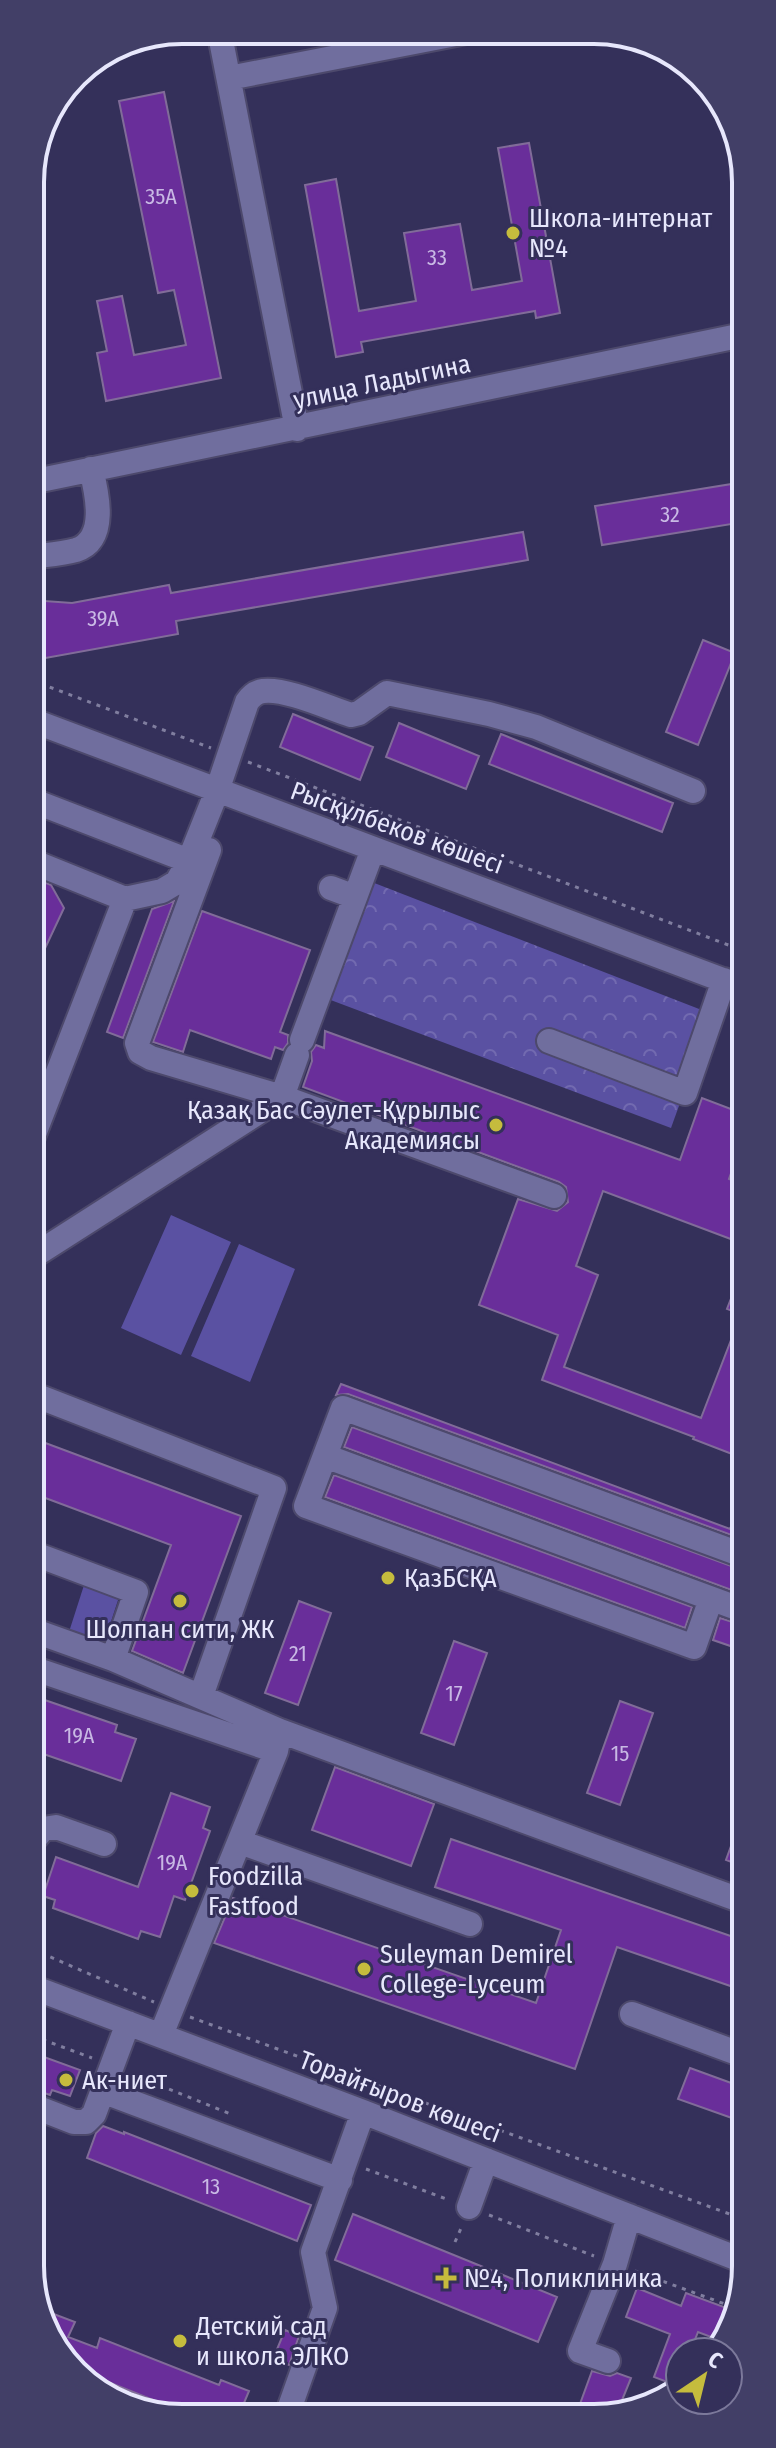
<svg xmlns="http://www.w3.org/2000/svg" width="776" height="2448" font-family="'Fira Sans Condensed',sans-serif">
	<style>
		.forest { fill: url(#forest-crowns) }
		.park { fill: #5a51a2 }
		.building { fill: #692e9a; stroke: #816c99; stroke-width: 2 }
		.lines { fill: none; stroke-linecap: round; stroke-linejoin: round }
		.minor-casing { stroke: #4d496c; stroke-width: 28 }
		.path { stroke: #807e9f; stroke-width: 3; stroke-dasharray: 4 6; stroke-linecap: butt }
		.minor { stroke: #706e9e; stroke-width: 24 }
		.poi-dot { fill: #c5bc3d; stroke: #34305a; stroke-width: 3 }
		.labels { text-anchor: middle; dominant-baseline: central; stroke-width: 6; stroke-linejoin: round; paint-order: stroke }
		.number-label { font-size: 22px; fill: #c8b9e4 }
		.poi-label { font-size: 26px; fill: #e7e7fc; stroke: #34305a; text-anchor: start }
		.street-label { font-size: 26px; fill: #e7e7fc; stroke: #34305a }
		.rim { fill: none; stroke: #e7e7fc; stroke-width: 4 }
	</style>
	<defs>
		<pattern id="forest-crowns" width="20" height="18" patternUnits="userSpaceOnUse" patternTransform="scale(2)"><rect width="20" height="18" fill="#5a51a2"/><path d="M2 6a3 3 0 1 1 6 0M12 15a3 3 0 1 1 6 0" fill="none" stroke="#726ab0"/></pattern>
	</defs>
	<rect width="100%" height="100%" fill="#34305a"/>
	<path class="forest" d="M364,879L712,1014L671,1128L320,996Z"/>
	<path class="park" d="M171,1215L231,1242L181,1355L121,1328Z
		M239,1244L295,1269L250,1382L191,1356Z
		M85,1582L120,1594L103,1646L68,1635Z"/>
	<path class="building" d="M164,92L221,378L106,401L97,353L107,351L97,301L122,296L134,355L186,345L174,290L158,293L119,101Z
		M529,143L560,313L536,318L535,311L361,342L363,352L336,357L305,185L336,179L359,311L416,301L404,233L460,224L472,290L522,281L498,148Z
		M744,482V522L602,545L595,506Z
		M523,532L528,560L176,621L178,634L40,659L31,656V600L72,603L169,585L171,593Z
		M703,640L735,653L698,745L666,732Z
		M293,714L373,747L360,780L280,747Z
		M399,723L479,756L466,789L386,757Z
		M501,734L673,803L662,832L489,764Z
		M31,877L51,885L64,908L32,976Z
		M174,901L123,1038L107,1032L152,909Z
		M202,911L310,950L280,1032L288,1035V1043L283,1050L275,1047L271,1059L190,1030L183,1052L153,1042Z
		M325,1031L680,1160L702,1098L744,1114V1137L729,1179L744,1185V1244L603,1191L576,1266L598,1275L564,1367L701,1418L741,1314L727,1309L744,1265L745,1459L693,1439L694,1437L542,1380L558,1335L479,1305L518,1199L557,1211L568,1202L566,1187L559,1182L303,1087L312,1061L311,1052L316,1045L324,1048Z
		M341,1384L730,1529L736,1514L745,1517V1540L348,1394L336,1395Z
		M352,1427L745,1571V1595L344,1447Z
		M32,1438L241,1516L183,1673L132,1651L171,1545L32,1493Z
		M334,1475L692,1607L685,1628L325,1497Z
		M299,1601L331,1613L298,1705L265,1693Z
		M720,1618L745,1626V1651L713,1640Z
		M454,1641L487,1653L454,1745L421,1733Z
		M36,1697L117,1725L115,1732L136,1739L121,1781L32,1750V1708Z
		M620,1701L653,1713L620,1805L587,1793Z
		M335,1767L434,1804L411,1866L312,1830Z
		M171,1793L210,1807L203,1828L210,1831L185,1900L174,1896L160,1937L141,1931L138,1939L53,1908L55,1900L43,1896L56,1857L138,1887Z
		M743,1813H745V1867L726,1860Z
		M451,1839L745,1941V1991L617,1947L575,2069L214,1943L233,1898L536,2003L561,1930L435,1887Z
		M33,2053L80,2070L70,2096L52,2090L50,2095L33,2089Z
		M690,2068L745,2088L746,2123L678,2099Z
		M103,2126L124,2134V2132L311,2205L297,2241L87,2158L96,2133Z
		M353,2214L557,2297L538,2342L335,2260Z
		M637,2288L681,2306L686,2293L732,2310L719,2340L698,2332L690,2352H680V2383L675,2385L654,2377L670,2334L626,2317Z
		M51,2313L75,2322L68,2337L97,2348L100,2338L219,2385L221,2380L249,2391L239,2415H152L156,2401L111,2383L108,2391L74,2373L47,2323Z
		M285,2330L299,2336L289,2365L273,2359Z
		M592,2371L610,2376L617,2373L631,2378L616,2415H576Z"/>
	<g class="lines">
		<g class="minor-casing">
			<path id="minor" d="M219,30L297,429
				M229,78L466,32
				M31,482L743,335
				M31,557C45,555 62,554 76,550C108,540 97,493 91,469
				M31,720L744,988
				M31,800L189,861
				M209,850L137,1043L140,1052L151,1058L282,1097
				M31,861L125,899L31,1142
				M331,888L355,897
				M125,899L162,891L177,882L189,861L217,791L247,702C251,696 256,692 263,691C286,688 329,708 351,715L359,713L387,693L489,714L536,727L693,791
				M302,1040L373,849
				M549,1041L685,1093L724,980
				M297,1055L282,1097L554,1196
				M32,1257L282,1097
				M32,1394L274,1488L201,1696
				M325,1456L745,1611
				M744,1502H745
				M32,1553L136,1592L113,1659
				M711,1599L694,1647L306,1506L343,1408L745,1556
				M32,1630L113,1659L280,1731
				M32,1668L276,1751
				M32,1842L43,1829L56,1827L104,1844
				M240,1842L470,1924
				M32,1987L363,2112L746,2262
				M632,2014L745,2056
				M161,2035L276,1751L280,1731L745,1902
				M102,2091L340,2180
				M33,2106L74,2122H86L94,2114L128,2023
				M469,2207L486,2160
				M608,2361L580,2351L615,2264L629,2216
				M287,2415L325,2308L313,2252L363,2112"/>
		</g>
		<path class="path" d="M31,680L211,748
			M248,762L744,951
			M32,1949L154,2002
			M190,2017L746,2220
			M33,2036L92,2058
			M132,2074L233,2115
			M366,2169L449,2200
			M489,2215L594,2256
			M455,2242L462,2226
			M635,2271L733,2307"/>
		<use href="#minor" class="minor"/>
	</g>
	<g class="poi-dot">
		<circle cx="513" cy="233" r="8"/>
		<circle cx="496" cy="1125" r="8"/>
		<circle cx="388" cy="1578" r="8"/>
		<circle cx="180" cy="1601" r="8"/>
		<circle cx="192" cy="1891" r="8"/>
		<circle cx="364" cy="1969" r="8"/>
		<circle cx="66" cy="2080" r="8"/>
		<path d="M442 2266h8v8h8v8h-8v8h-8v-8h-8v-8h8z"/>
		<circle cx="180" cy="2341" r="8"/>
	</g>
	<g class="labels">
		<g class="number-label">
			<text x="161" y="196">35А</text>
			<text x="437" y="257">33</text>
			<text x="670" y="514">32</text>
			<text x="103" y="618">39А</text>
			<text x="298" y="1653">21</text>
			<text x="454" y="1693">17</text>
			<text x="79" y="1735">19А</text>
			<text x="620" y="1753">15</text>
			<text x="172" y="1862">19А</text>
			<text x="211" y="2186">13</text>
		</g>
		<g class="poi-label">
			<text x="529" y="218">Школа-интернат<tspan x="529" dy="30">№4</tspan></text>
			<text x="480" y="1110" text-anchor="end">Қазақ Бас Сәулет-Құрылыс<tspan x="480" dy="30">Академиясы</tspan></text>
			<text x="404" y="1578">ҚазБСҚА</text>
			<text x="180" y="1629" text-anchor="middle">Шолпан сити, ЖК</text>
			<text x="208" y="1876">Foodzilla<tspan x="208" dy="30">Fastfood</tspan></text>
			<text x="380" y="1954">Suleyman Demirel<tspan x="380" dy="30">College-Lyceum</tspan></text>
			<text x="82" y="2080">Ак-ниет</text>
			<text x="464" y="2278">№4, Поликлиника</text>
			<text x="196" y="2326">Детский сад<tspan x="196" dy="30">и школа ЭЛКО</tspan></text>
		</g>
		<g class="street-label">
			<text transform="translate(382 382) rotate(-12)">улица Ладыгина</text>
			<text transform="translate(397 828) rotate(20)">Рысқұлбеков көшесі</text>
			<text transform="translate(400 2097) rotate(21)">Торайғыров көшесі</text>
		</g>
	</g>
	<path d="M0 0H776V2448H0ZM182 44H594A138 138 0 0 1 732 182V2266A138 138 0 0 1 594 2404H182A138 138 0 0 1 44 2266V182A138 138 0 0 1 182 44Z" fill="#423f67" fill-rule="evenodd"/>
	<path class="rim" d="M182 44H594A138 138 0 0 1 732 182V2266A138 138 0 0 1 594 2404H182A138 138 0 0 1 44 2266V182A138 138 0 0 1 182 44Z"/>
	<g transform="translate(704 2376) rotate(35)"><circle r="38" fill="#34305a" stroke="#7c799b" stroke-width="2"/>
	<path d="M0-6L14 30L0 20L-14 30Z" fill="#c5bc3d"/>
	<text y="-12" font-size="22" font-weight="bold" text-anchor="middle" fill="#e7e7fc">С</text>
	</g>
</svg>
